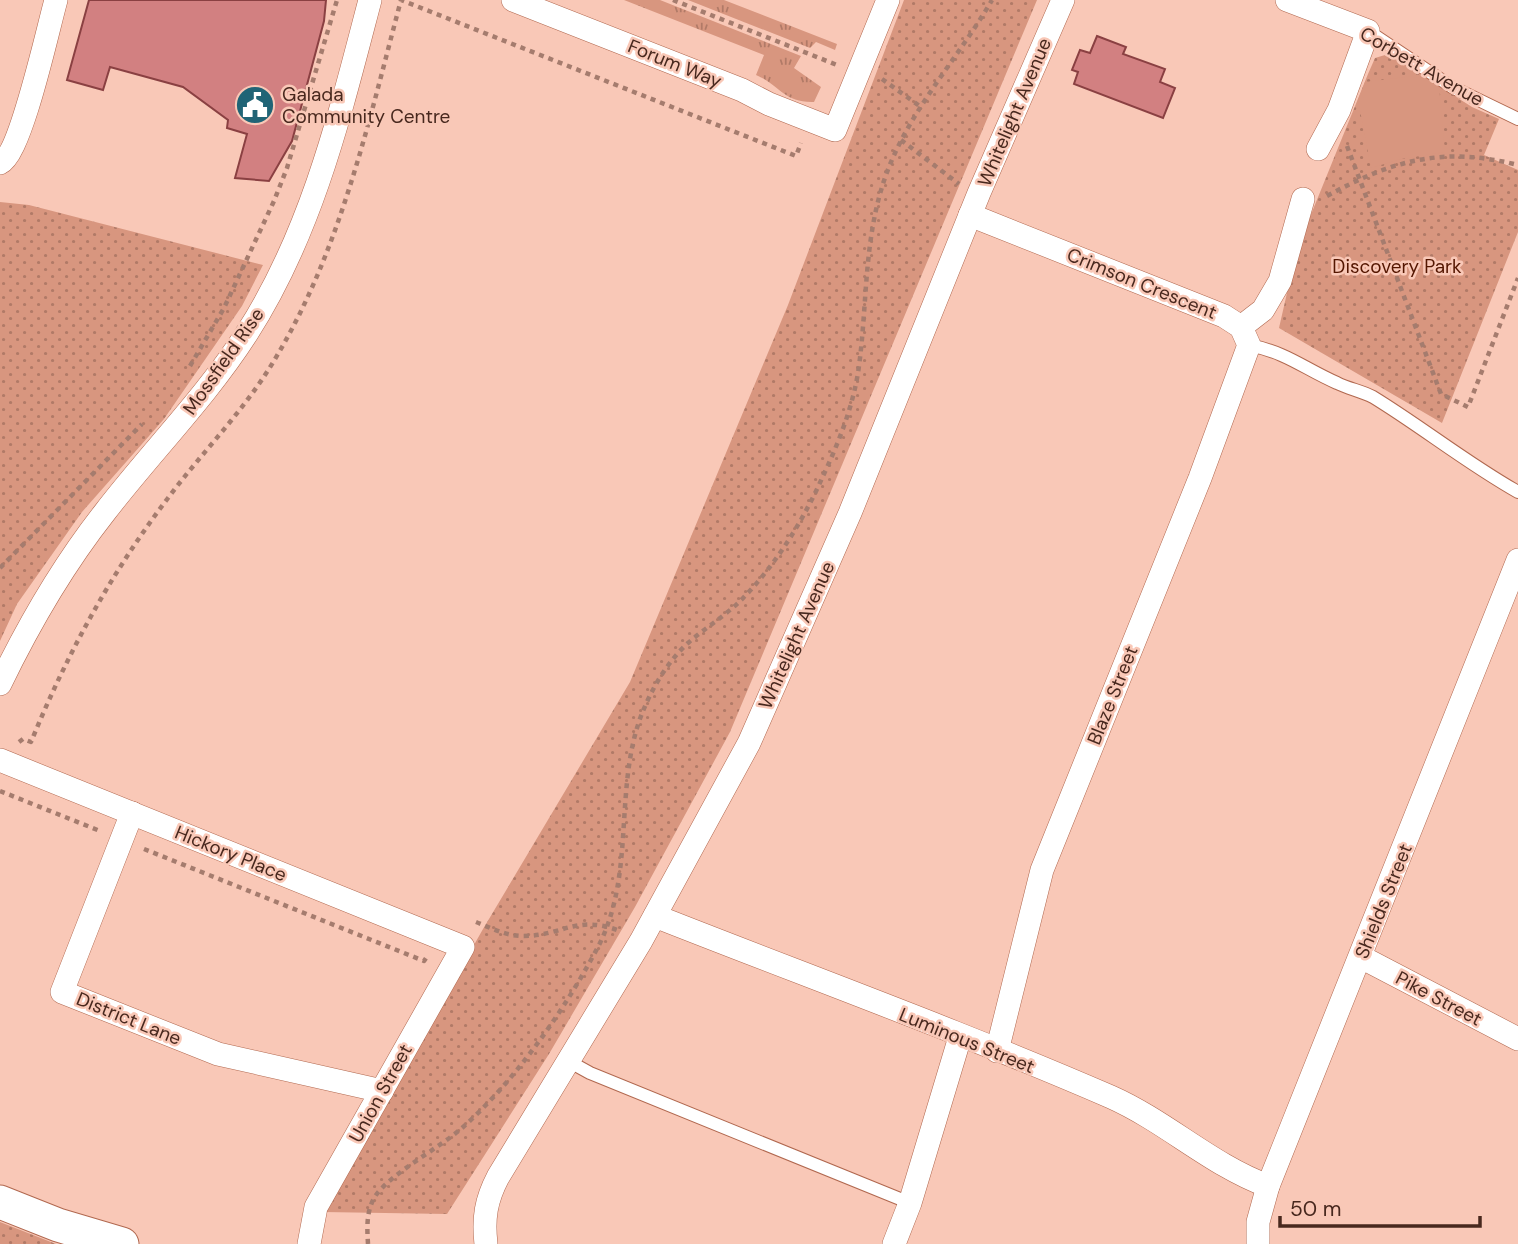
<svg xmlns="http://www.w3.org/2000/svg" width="1518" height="1244" viewBox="0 0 1518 1244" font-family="'DM Sans',sans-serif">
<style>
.grass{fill:url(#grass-tufts)}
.park{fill:url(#park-dots)}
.garden{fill:#d8967f}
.building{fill:#d28081;stroke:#8a4042;stroke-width:2}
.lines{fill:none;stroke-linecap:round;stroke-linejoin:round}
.lane-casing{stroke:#b1684f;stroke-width:14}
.street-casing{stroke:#b1684f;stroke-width:24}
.secondary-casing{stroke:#b1684f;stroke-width:35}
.path{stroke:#a57c6e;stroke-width:4.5;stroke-dasharray:5 5;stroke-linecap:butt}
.lane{stroke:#fff;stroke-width:12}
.street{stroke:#fff;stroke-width:23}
.secondary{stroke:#fff;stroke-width:33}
.labels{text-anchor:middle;stroke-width:5;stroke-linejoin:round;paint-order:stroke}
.street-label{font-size:19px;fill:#48281e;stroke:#f9c8b7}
.poi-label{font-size:19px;fill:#48281e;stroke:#f9c8b7;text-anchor:start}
.park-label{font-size:19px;fill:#541600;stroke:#f9c8b7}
</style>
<defs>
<pattern id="grass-tufts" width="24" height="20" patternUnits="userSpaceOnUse" patternTransform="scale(1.75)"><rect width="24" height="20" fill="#d8967f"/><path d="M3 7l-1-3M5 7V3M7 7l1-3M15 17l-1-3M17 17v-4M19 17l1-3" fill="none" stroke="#b17a67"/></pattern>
<pattern id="park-dots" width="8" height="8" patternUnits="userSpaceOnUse" patternTransform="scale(1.75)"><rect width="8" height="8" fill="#d8967f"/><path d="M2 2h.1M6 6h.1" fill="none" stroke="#b17a67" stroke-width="1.8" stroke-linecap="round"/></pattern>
</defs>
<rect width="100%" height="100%" fill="#f9c8b7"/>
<g class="grass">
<path d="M624 0H660L801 56 794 68 821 87 814 102C783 103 780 85 756 75L764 55Z"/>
<polygon points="688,0 724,0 837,44 835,50 816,42 810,48"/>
</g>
<g class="park">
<polygon points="904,0 1037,0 730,732 635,907 549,1054 447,1214 323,1212 483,929 630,682 788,305"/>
<polygon points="1385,55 1397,59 1472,107 1499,119 1484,155 1518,170 1518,232 1442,423 1279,328 1297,249 1368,74 1375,58"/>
<polygon points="0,202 29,205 263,265 242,306 164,419 82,512 17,604 0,641"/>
<polygon points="0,1222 56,1244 0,1244"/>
</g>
<polygon class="garden" points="1422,75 1439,86 1445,152 1401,159 1371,168 1358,100 1365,82"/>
<g class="building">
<polygon points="89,0 326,0 324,21 292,141 269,181 235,178 247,134 227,128 228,120 183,87 110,67 103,90 67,80"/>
<polygon points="1097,36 1126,47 1123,54 1165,69 1160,82 1175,88 1163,118 1074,84 1078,72 1072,70 1080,50 1090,53"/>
</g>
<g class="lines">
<g class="lane-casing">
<g id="lane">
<polyline points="1368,31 1452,87 1518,119"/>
<path d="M1249 345C1288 353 1303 368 1337 383 1349 389 1362 391 1373 397 1422 427 1468 464 1518 492"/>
<polyline points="570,1062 590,1073 910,1203"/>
</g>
</g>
<g class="street-casing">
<g id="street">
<polyline points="513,0 742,90 769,104 835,130 888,0"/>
<polyline points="1287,0 1368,31 1339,110 1318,149"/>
<path d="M0 163C21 154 48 28 56 0"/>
<polyline points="970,215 1224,316 1241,327 1249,345 1200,478 1042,870 997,1051"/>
<polyline points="1241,327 1263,310 1280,281 1303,199"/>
<path d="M0 684C29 624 64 564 105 512 152 451 206 397 247 333 312 232 340 114 370 0"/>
<polyline points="0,760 463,947 316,1207 309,1244"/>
<polyline points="132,813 62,992 218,1054 382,1091"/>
<path d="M655 916C807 976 961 1032 1111 1097 1167 1122 1211 1165 1268 1186"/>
<polyline points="1361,957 1518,1039"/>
<path d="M486 1244C483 1218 486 1200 498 1177L641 941 749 743 850 513 979 193 1063 0"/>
<polyline points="894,1244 910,1203 960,1037"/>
<polyline points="1258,1244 1258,1222 1268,1186 1518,560"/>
</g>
</g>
<g class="secondary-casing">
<polyline id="secondary" points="0,1202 58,1225 122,1244"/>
</g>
<g class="path">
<polyline points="673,0 837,65"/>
<polyline points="882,79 921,107"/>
<polyline points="901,140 959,184"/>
<polyline points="1347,146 1441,394 1468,407 1518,278"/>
<path d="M1327 196C1393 160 1443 146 1518 165"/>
<polyline points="190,366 224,308 274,201 287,168 337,0"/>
<polyline points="0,568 142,424"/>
<path d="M19 742 23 739 31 742C67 654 111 573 168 498 203 451 245 410 275 359 341 249 368 124 401 0L796 156 801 143"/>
<polyline points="0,791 100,831"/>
<polyline points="144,849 424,961 426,958"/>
<path d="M476 922C491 928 506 936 523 936 563 936 576 914 620 931"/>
<path d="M368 1244C367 1227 366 1210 376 1195 393 1172 438 1149 462 1128 516 1080 567 1007 600 943 635 871 614 789 641 716 651 690 667 662 688 643 706 627 727 615 744 597 777 563 804 519 823 476 839 442 854 404 859 366 867 306 864 246 882 187 903 117 956 62 992 0"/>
</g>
<use href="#lane" class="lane"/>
<use href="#street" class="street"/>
<use href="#secondary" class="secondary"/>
</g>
<defs>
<g id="civic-disc" transform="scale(2.0125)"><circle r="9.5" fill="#206476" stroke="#f9c8b7"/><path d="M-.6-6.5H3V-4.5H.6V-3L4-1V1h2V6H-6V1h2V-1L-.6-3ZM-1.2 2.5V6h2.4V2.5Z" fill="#fff"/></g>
</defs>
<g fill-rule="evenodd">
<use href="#civic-disc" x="255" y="105"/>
</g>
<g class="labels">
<g class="street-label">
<text transform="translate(675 63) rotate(22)" y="7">Forum Way</text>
<text transform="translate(1422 66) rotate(30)" y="7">Corbett Avenue</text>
<text transform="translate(1014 112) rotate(-67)" y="7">Whitelight Avenue</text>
<text transform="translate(1142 283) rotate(22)" y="7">Crimson Crescent</text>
<text transform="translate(223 361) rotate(-55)" y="7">Mossfield Rise</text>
<text transform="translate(796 635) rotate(-66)" y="7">Whitelight Avenue</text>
<text transform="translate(1112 695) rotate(-68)" y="7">Blaze Street</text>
<text transform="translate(231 853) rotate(22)" y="7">Hickory Place</text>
<text transform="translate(1383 901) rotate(-68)" y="7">Shields Street</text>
<text transform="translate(1439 998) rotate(28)" y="7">Pike Street</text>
<text transform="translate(129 1018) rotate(22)" y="7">District Lane</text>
<text transform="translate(967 1040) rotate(22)" y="7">Luminous Street</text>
<text transform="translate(380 1093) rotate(-61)" y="7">Union Street</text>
</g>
<g class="poi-label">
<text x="282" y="101">Galada<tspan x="282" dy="22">Community Centre</tspan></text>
</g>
<g class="park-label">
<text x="1397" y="273">Discovery Park</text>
</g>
</g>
<path d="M1280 1216v10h200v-10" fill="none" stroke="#48281e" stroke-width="3.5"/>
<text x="1290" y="1216" font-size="21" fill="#48281e" stroke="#f9c8b7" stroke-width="5" paint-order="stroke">50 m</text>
</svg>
